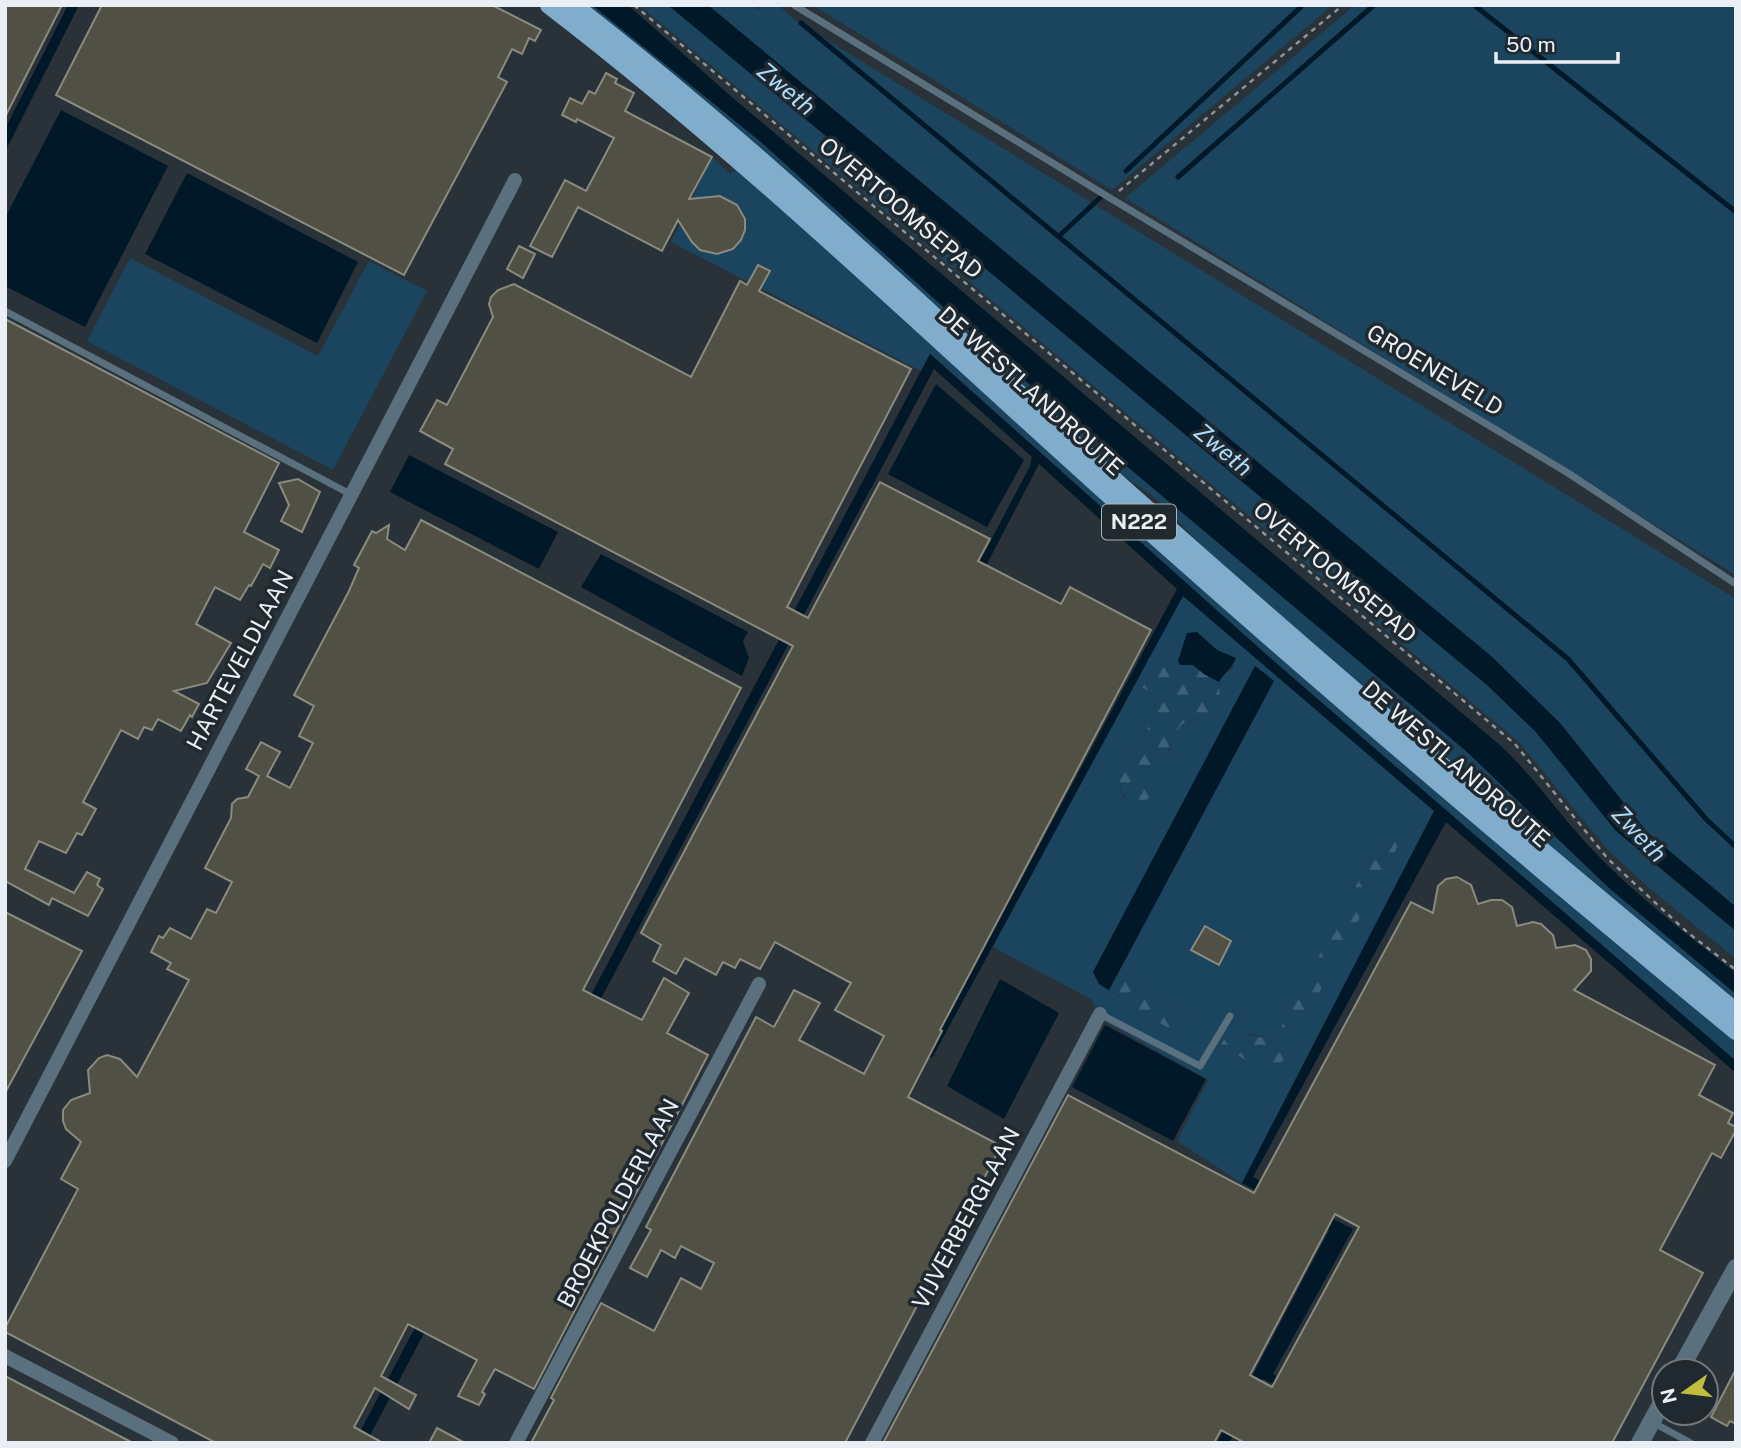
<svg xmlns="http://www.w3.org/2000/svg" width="1741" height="1448" viewBox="0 0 1741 1448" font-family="'Public Sans',sans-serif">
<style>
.grass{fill:#1b455f;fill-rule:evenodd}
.forest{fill:url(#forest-firs)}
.water{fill:#001828}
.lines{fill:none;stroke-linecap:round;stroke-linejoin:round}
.stream{stroke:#001828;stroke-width:5}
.building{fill:#515045;stroke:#8a8a7e;stroke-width:2;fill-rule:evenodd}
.path{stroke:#8d949a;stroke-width:2.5;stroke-dasharray:5 5;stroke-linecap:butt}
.service{stroke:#5a707f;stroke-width:7}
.minor{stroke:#5a707f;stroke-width:14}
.tertiary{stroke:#5a707f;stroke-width:18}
.primary{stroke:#81adcc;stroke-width:18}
.labels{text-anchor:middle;stroke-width:7;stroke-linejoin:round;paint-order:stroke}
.shield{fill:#1f292f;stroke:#acb4b9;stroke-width:2}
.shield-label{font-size:21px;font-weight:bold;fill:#e9eff4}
.street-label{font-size:23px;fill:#e9eff4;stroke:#1f292f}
.water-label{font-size:24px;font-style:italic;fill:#aedafa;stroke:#1f292f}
</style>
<defs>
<pattern id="forest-firs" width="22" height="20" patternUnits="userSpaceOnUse" patternTransform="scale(1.75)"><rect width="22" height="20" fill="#1b455f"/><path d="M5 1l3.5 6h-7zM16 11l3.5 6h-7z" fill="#3c6077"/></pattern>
</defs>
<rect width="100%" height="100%" fill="#293239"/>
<g class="grass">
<polygon points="583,5 592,5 761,142 1023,379 1466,751 1609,888 1736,994 1736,1005 1228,572 1152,495 1114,470"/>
<polygon points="639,5 668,5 1487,685 1535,731 1653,863 1736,931 1736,959 1648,887 1608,850 1519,742"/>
<polygon points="708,5 752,5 758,10 762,5 778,5 796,21 1736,599 1736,907 1647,832 1560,723 1491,656"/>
<polygon points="818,5 1333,5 1112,190 816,7"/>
<polygon points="1355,5 1736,5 1736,575 1125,198"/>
<polygon points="712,157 730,174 737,169 1736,1039 1736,1061 1268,656 931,354 921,371 671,242"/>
<polygon points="130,258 318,356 369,261 427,291 333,470 87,341"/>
<path d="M1183 595 1361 743 1434 811 1242 1183 1177 1141 1208 1080 1102 1020 1091 999 993 947 1134 682 1151 692 1154 698 1155 715 1120 779V790L1124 799 1168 755 1173 737 1182 724 1209 714 1220 700 1219 682 1222 677 1233 668 1231 657 1217 650 1197 632 1187 634 1178 661 1148 655ZM1256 666 1274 681 1120 970 1186 1017 1177 1034 1099 984 1093 972ZM1251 1034 1268 1038 1276 1037 1274 1076 1221 1045Z"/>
</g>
<g class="forest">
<path d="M1148 655 1178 661 1180 665H1193L1204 674 1219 682 1220 700 1216 709 1209 714 1182 724 1173 737 1155 790 1144 803C1126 802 1120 797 1120 779L1155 715 1154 698 1150 692 1134 682Z"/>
<path d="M1383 835 1397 837 1400 842 1274 1077 1221 1045 1226 1036C1246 1031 1258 1040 1276 1037Z"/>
<polygon points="1120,970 1186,1017 1177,1034 1109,990"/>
</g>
<g class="water">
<polygon points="68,5 79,5 5,152 5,129"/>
<path d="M592 5H628L733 98 1501 746C1533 776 1557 811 1586 843 1631 892 1684 932 1736 973V994L1609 888 1466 751 1023 379 761 142Z"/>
<polygon points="668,5 708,5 1491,656 1560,723 1647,832 1736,907 1736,931 1616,831 1535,731 1487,685"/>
<polygon points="61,110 168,166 85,327 5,286 5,218"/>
<polygon points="187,173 358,262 317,343 145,254"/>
<polygon points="930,354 1268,656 1736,1061 1736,1073 1446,822 1253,1177 1353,1229 1273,1374 1401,1443 1387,1443 1263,1379 1229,1443 1217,1443 1329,1230 1242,1183 1434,811 1183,596 932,1058 927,1055 1177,589 1039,464 804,915 795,913 1030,466 1032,457 934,369 366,1443 354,1443"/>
<polygon points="936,384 1024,460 987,527 888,474"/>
<polygon points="409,455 558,532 539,569 390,492"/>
<polygon points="601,554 748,632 743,641 749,658 742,676 581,587"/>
<path d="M1197 632 1217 650 1236 658C1232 669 1224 672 1219 682L1204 674 1193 665H1180L1178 661 1187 633Z"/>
<polygon points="1255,666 1274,681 1109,990 1099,984 1093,972"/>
<polygon points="1000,979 1059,1013 1004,1119 947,1086"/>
<polygon points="1105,1025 1206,1079 1173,1141 1072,1087"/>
</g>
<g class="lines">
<g class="stream">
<polyline points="1474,5 1736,212"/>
<polyline points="801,23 1568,659 1706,819 1736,847"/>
<polyline points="1126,171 1303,5"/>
<polyline points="1178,177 1374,5"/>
<polyline points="1059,236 1102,196"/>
</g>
</g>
<g class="building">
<polygon points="5,5 62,5 5,117"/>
<polygon points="102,5 492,5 541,30 535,41 529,38 522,54 512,49 498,77 507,82 404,275 56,95"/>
<polygon points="606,73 617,79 615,83 634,93 625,111 712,157 689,199 720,196 737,205 745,219 745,230 741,240 733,249 717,254 700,250 692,242 678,220 662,251 578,207 552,257 530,246 565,180 586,191 614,138 577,119 576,122 562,115 570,98 582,104 589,91 595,94"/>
<polygon points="519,246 535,254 523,278 507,269"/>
<polygon points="758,265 770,271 759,291 911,369 787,607 808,618 880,482 990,539 978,561 1061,604 1070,587 1151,630 940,1030 942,1031 908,1097 1001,1146 845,1443 531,1443 554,1400 551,1398 601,1303 654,1331 681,1278 701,1289 714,1263 681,1246 675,1258 661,1250 647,1277 630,1268 651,1230 646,1227 756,1017 774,1027 794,990 820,1003 799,1040 864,1074 884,1036 835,1010 851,983 775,942 760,969 740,959 735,968 723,962 716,975 685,958 676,974 653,961 661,945 641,933 793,646 445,464 453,449 420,431 437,400 447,405 493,317 489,304 491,297 498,290 514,284 691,377 740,281 747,285"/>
<polygon points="5,319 279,463 244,532 279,550 270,568 263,564 251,586 249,585 240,600 215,587 196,624 231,643 207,683 174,691 199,704 192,717 190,715 181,731 158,719 152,730 144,727 138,739 121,730 83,802 96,809 82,835 77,833 66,853 39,841 25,869 74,893 87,872 100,879 97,885 103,889 88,916 52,898 49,905 5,881"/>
<polygon points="298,479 320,492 302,532 281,521 289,505 279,483"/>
<polygon points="421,520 741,688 583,990 642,1020 664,978 689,993 667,1033 708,1055 534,1389 495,1369 482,1392 485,1394 479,1405 458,1396 477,1360 408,1324 381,1376 416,1395 409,1409 375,1388 354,1427 383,1443 216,1443 5,1332 5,1328 78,1189 61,1179 81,1142 66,1129 63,1121 63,1110 71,1100 90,1093 88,1070 99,1058 107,1055 120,1059 137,1077 189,980 167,969 171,963 151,952 159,936 163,938 170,928 191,939 207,909 216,913 232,882 205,868 231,818 232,804 237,799 248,797 259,776 246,769 261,742 280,752 267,776 290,788 313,743 299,736 314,706 294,695 349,591 359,568 354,565 372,531 376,533 389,525 387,539 405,550"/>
<path d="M1457 877 1471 885 1478 904 1491 900H1502L1512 907 1517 926 1533 922 1541 924 1553 935 1556 948 1575 945 1586 950 1591 959V971L1574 990 1715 1065 1699 1095 1733 1113 1728 1123 1736 1127V1130L1721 1158 1712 1153 1660 1250 1703 1273 1612 1443H1245L1221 1430 1214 1443H883L1068 1095 1254 1193 1411 902 1433 913 1438 886 1446 879ZM1335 1214 1359 1227 1272 1387 1250 1375Z"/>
<polygon points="5,912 82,951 5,1093"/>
<polygon points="1205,926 1231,941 1219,965 1191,950"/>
<polygon points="1736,1369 1736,1424 1730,1421 1727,1426 1711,1417"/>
<polygon points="5,1376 133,1443 5,1443"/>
<polygon points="437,1428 465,1443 429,1443"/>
</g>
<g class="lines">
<g class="path">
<polyline points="634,5 1515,744 1608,859 1687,932 1736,970"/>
<polyline points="1119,191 1343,5"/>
</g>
<g class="service">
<polyline points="794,5 1110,198 1568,473 1736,584"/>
<polyline points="5,311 352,495"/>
<polyline points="1100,1014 1200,1066 1230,1016"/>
<polyline points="1652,1422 1691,1443"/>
</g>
<g class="minor">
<polyline points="5,1161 515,180"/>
<polyline points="5,1356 172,1443"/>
<polyline points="516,1443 759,984"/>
<polyline points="872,1443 1100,1014"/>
</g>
<g class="tertiary">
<polyline points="1679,1371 1736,1268"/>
<polyline points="1640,1443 1664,1399"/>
</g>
<g class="primary">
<path d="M549 5C755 163 942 346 1136 519 1332 694 1533 864 1736 1031"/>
<path d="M573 5C775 161 957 341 1148 510 1340 681 1537 848 1736 1012"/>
</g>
</g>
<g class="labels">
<rect class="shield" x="1102" y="504.5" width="74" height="35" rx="5"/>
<g class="shield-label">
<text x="1139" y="529">N222</text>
</g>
<g class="street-label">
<text transform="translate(901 208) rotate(40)" y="8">OVERTOOMSEPAD</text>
<text transform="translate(1435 370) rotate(31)" y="8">GROENEVELD</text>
<text transform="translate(1031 391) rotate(42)" y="8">DE WESTLANDROUTE</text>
<text transform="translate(1335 572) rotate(40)" y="8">OVERTOOMSEPAD</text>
<text transform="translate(240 660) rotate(-62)" y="8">HARTEVELDLAAN</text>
<text transform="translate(1456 764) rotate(41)" y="8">DE WESTLANDROUTE</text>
<text transform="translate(618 1203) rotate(-62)" y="8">BROEKPOLDERLAAN</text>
<text transform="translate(966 1218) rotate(-62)" y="8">VIJVERBERGLAAN</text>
</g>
<g class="water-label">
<text transform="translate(786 89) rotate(40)" y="8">Zweth</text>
<text transform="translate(1223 450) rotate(40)" y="8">Zweth</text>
<text transform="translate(1639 834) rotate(47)" y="8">Zweth</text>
</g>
</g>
<rect width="1741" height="1448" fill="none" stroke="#e9eff4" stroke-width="14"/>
<g transform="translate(1685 1392) rotate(256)"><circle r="33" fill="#1f292f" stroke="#70787e" stroke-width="2"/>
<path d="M0-5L12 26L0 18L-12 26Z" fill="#c3bd3f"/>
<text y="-10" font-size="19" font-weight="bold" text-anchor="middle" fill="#e9eff4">N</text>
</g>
<path d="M1496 52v10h122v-10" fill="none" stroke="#e9eff4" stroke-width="3.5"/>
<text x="1506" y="52" font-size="21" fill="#e9eff4" stroke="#1f292f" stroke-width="5" paint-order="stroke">50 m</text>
</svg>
